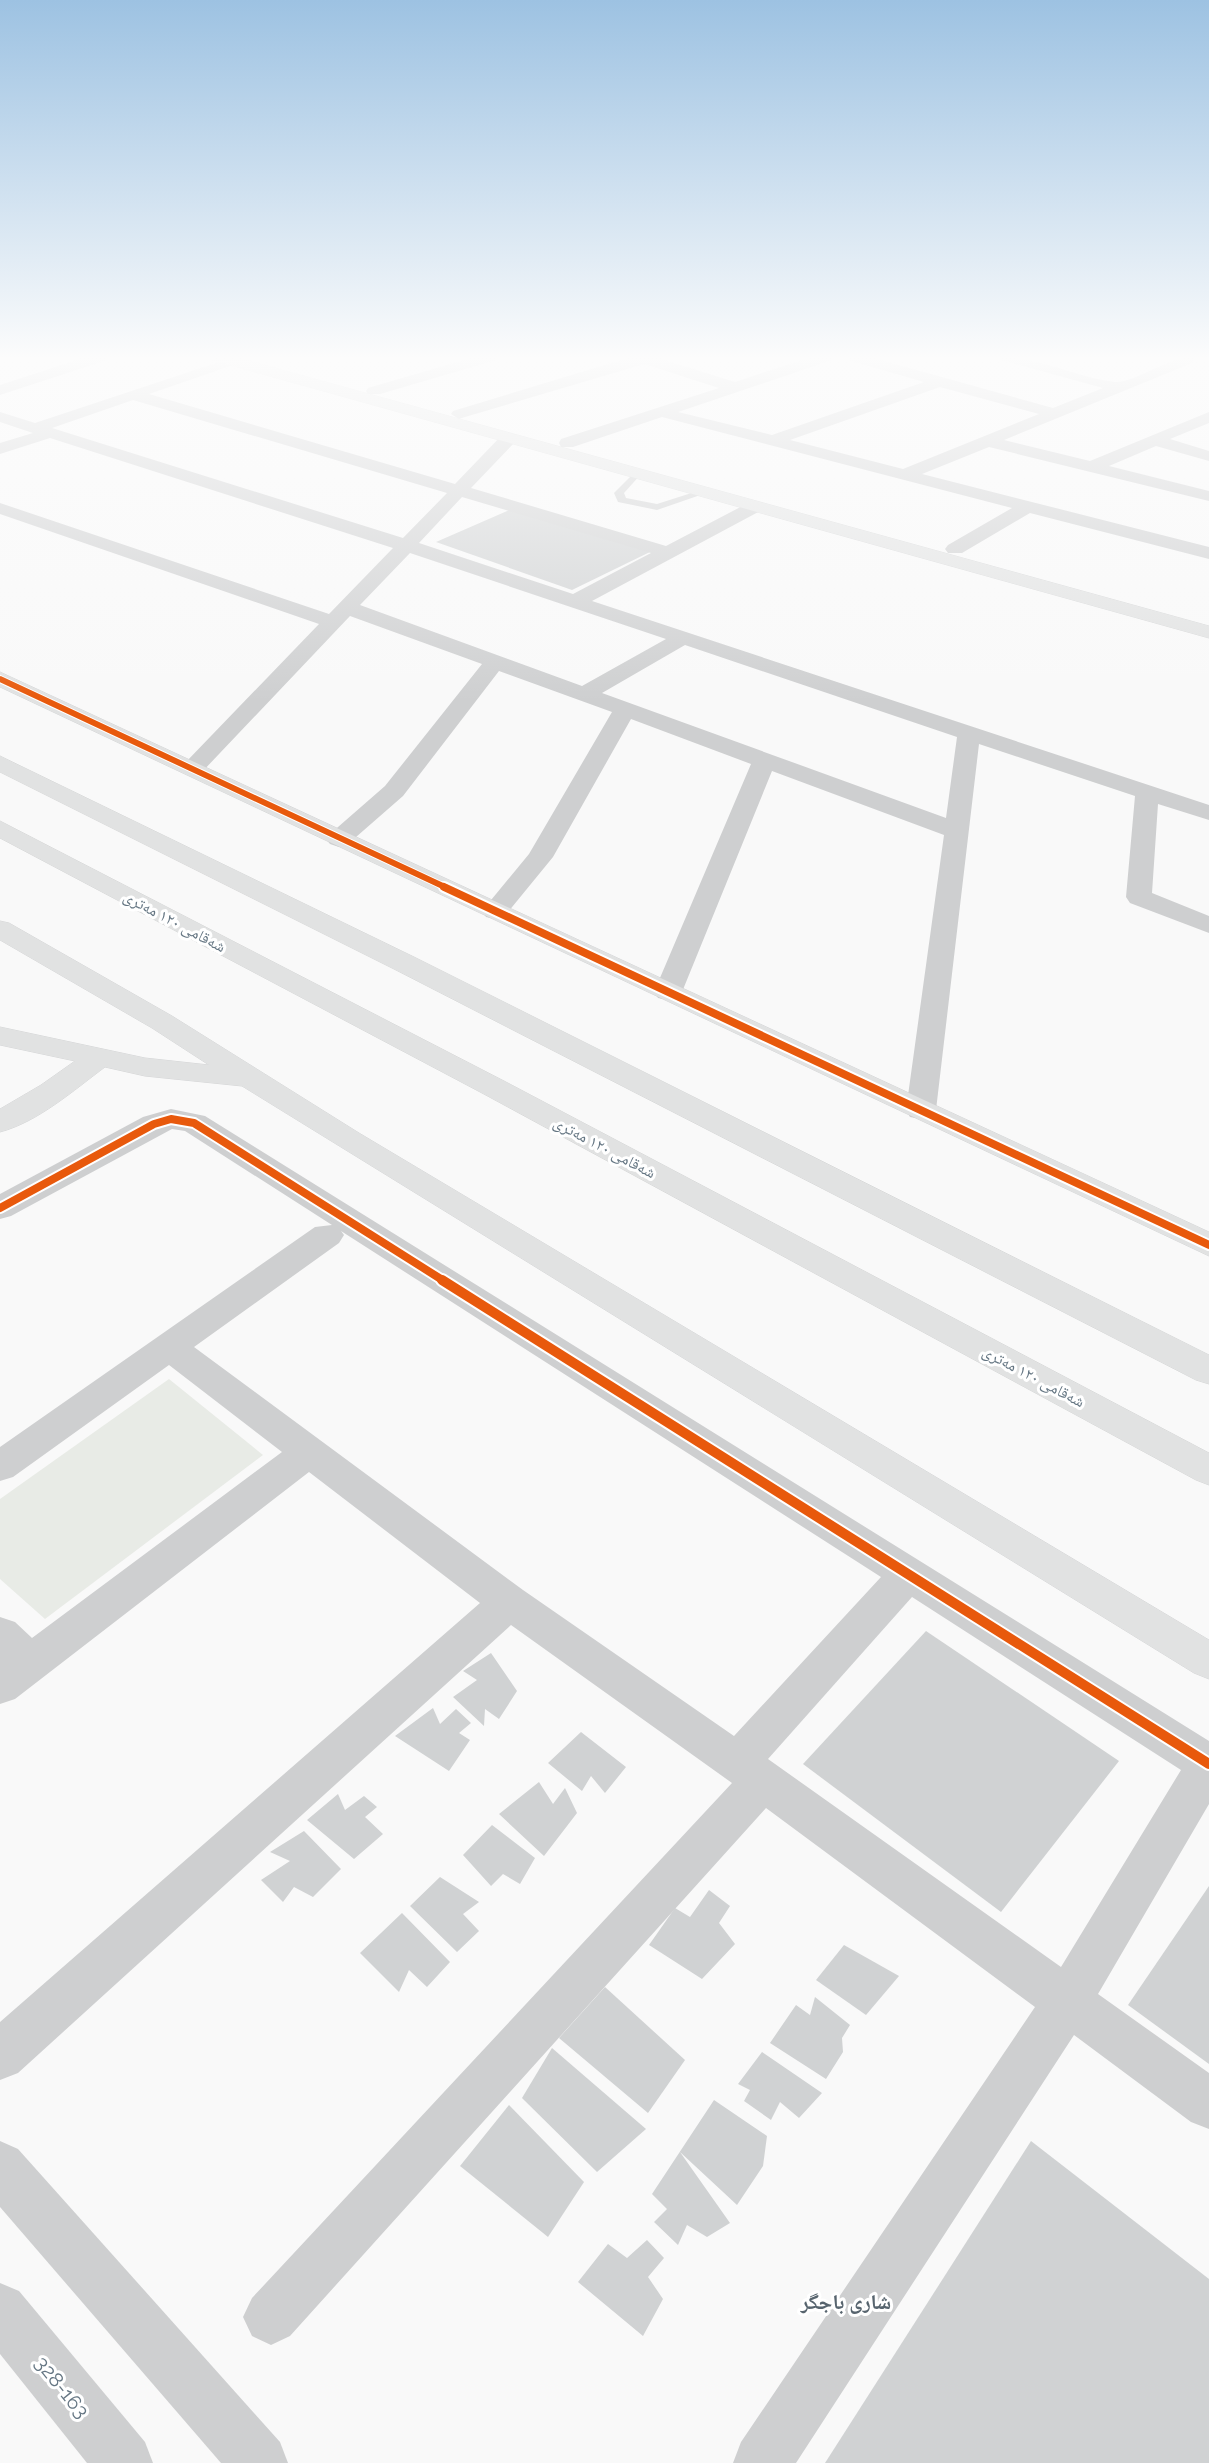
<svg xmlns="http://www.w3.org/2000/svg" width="1209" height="2463" viewBox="0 0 1209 2463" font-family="Raleway,'Noto Naskh Arabic',sans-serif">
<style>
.green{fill:#e8ebe6}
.building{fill:#d0d2d3}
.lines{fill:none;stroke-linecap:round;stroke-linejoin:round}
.secondary-casing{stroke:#d5d6d7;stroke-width:1}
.highway-casing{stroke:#d5d6d6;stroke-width:1}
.lane{fill:#cecfd0;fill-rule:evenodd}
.street{fill:#cecfd0;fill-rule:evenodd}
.secondary{fill:#e1e2e2;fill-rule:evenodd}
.highway{fill:#e1e2e2;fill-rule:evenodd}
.cycleway-far2-casing{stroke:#fff;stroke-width:8}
.cycleway-far1-casing{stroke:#fff;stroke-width:12}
.cycleway-casing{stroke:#fff;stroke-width:14}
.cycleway-far2{stroke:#e8590c;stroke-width:6}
.cycleway-far1{stroke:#e8590c;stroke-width:8}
.cycleway{stroke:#e8590c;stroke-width:10}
.labels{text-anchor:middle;stroke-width:6;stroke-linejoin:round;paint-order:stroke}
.street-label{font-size:16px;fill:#657683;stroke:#fff}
.near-street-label{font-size:20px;fill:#657683;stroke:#fff}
.near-neighbourhood-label{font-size:21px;font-weight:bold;fill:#57646e;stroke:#fff}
</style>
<rect width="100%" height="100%" fill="#f9f9f9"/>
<polygon class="green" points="169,1379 263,1455 45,1619 0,1579 0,1499"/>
<g class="building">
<polygon points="514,508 652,551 572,590 436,542"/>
<polygon points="926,1631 1119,1761 1001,1912 803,1764"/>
<polygon points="491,1653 517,1691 499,1719 485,1709 484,1726 453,1697 477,1680 463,1671"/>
<polygon points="433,1708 440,1724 456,1709 471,1723 459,1733 470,1740 449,1771 395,1736"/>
<polygon points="581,1732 626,1767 605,1793 591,1776 582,1791 548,1763"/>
<polygon points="539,1782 553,1804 565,1788 577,1813 544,1856 499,1814"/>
<polygon points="338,1794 345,1810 364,1796 377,1807 365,1817 383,1834 354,1859 307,1820"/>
<polygon points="492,1825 535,1858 520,1884 503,1874 491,1886 463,1855"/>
<polygon points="304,1831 341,1869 313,1897 294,1887 283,1902 261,1880 290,1861 270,1852"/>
<polygon points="440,1877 479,1902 463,1914 479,1931 457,1952 410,1906"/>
<polygon points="1209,1886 1209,2064 1128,2005"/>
<polygon points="709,1890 730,1906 719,1923 735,1944 702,1979 649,1945 675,1908 690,1917"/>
<polygon points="402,1913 450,1962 427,1987 409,1970 399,1992 360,1953"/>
<polygon points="844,1945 899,1976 866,2015 816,1980"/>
<polygon points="605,1987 685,2060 648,2113 559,2038"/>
<polygon points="815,1997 850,2025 842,2038 843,2052 826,2079 770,2043 796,2005 810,2015"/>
<polygon points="552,2048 646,2129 597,2172 522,2098"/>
<polygon points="762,2052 822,2093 799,2118 780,2102 771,2120 744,2101 750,2090 738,2084"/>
<polygon points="714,2100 767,2136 763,2166 737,2205 680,2152 730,2223 707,2237 687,2225 678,2245 654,2222 667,2209 652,2194"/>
<polygon points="509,2105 584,2182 548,2237 460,2166"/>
<polygon points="1031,2141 1209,2279 1209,2463 825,2463"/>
<polygon points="647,2240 664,2258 648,2277 663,2299 643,2336 578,2282 608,2244 627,2258"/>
</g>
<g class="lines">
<g class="secondary-casing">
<g id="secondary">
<polygon points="209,357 235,357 1209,626 1209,638 212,360"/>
<polygon points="0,672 1209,1232 1209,1256 0,687"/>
<path d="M0 921 9 923 172 1016 359 1133 1209 1640V1679L1194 1673 242 1086 145 1076 105 1067C74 1090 38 1122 0 1132V1109L41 1085 75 1061 0 1045V1027L145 1058 209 1065 152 1028 0 940Z"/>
</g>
</g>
<g class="highway-casing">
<g id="highway">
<polygon points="0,756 414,957 1209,1355 1209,1384 1196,1380 394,969 0,772"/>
<polygon points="0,821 504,1081 1209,1453 1209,1485 1196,1480 482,1093 0,838"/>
</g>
</g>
<polygon class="lane" points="637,470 642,473 624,493 626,498 657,504 704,489 709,492 657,510 618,502 614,493"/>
<g class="street">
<polygon points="86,357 110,357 107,360 0,395 0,385"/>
<path d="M234 357 239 361 236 364 149 394 455 484 503 434H515L517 438 515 442 471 488 666 546 750 502H762L765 506 762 510 592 601 1209 805V820L1158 804 1152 893 1209 916V933L1130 903 1126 897 1135 796 979 744 936 1110 932 1117 921 1119 910 1117 906 1110 944 835 772 771 682 992 678 998 668 1000 658 998 654 992 751 764 631 719 553 857 504 917 495 919 486 917 482 911 529 854 612 712 499 671 403 796 348 844 339 847 330 844 326 839 330 834 385 786 482 664 350 616 201 773H185L181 768 185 763 319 624 0 514V503L329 614 393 548 50 438 0 454V443L33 433 0 422V412L35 423ZM133 400 447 493 403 538 52 428ZM462 497 651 553 573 594 419 543ZM410 553 666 639 582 686 360 605ZM685 645 957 737 946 818 602 693Z"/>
<polygon points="474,357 499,357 496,360 380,394 368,394 366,391 368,388"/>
<path d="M631 357H655L735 382 811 357H835L832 360 678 412 772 435 924 382 848 360 845 357H870L1053 408 1103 388 1001 360 998 357C1040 357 1075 377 1115 382 1132 384 1168 357 1193 357L1192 363 1004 440 1090 461 1209 412V423L1170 439 1209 451V461L1156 446 1109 466 1209 491V501L989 447 922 474 1209 547V559L1030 513 962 553H948L945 549 948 545 1012 508 662 417 573 447H561L559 443 561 439 719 388 644 364 465 417 459 419 451 414 453 411ZM940 387 1039 414 903 469 790 440Z"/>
<path d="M171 1109 205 1116 1209 1741V1804L1098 1994 1209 2073V2129L1191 2122 1074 2035 796 2463H733L741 2442 1035 2007 766 1808 290 2336 271 2345 252 2336 243 2317 252 2298 732 1783 511 1625 18 2073 0 2080V2022L480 1603 309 1472 15 1699 0 1704V1617L15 1622 32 1638 282 1452 169 1365 13 1477 0 1481V1447L315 1227 332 1225 185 1131 172 1129 11 1216 0 1219V1194L143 1117ZM341 1231 881 1577 734 1736 523 1590 194 1347 339 1243 344 1235ZM912 1597 1181 1770 1061 1967 768 1759Z"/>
<polygon points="0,2141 18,2149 280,2442 288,2463 221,2463 0,2207"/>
<polygon points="0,2283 19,2291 145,2442 153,2463 87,2463 0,2354"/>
</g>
<use href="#secondary" class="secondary"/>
<use href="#highway" class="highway"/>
<g class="cycleway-far2-casing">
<polyline id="cycleway-far2" points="0,679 447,888"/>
</g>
<g class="cycleway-far1-casing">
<g id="cycleway-far1">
<polyline points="444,887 1209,1245"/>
<polyline points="0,1208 154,1124 171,1119 194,1123 444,1281"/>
</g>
</g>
<g class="cycleway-casing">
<polyline id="cycleway" points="442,1280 1209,1764"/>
</g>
<use href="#cycleway-far2" class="cycleway-far2"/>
<use href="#cycleway-far1" class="cycleway-far1"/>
<use href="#cycleway" class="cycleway"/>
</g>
<linearGradient id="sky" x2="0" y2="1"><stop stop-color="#9dc2e2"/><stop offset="0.51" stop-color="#fcfcfc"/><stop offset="1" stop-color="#fcfcfc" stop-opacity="0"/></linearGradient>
<rect width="1209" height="702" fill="url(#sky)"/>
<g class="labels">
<g class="street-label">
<text transform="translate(175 921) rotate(28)" y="6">شەقامی ١٢٠ مەتری</text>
<text transform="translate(605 1147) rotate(28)" y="6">شەقامی ١٢٠ مەتری</text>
<text transform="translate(1034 1376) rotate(28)" y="6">شەقامی ١٢٠ مەتری</text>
</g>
<g class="near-street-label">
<text transform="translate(62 2387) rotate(51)" y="7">328-163</text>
</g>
<g class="near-neighbourhood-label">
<text x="846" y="2309">شاری باجگر</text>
</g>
</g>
</svg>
